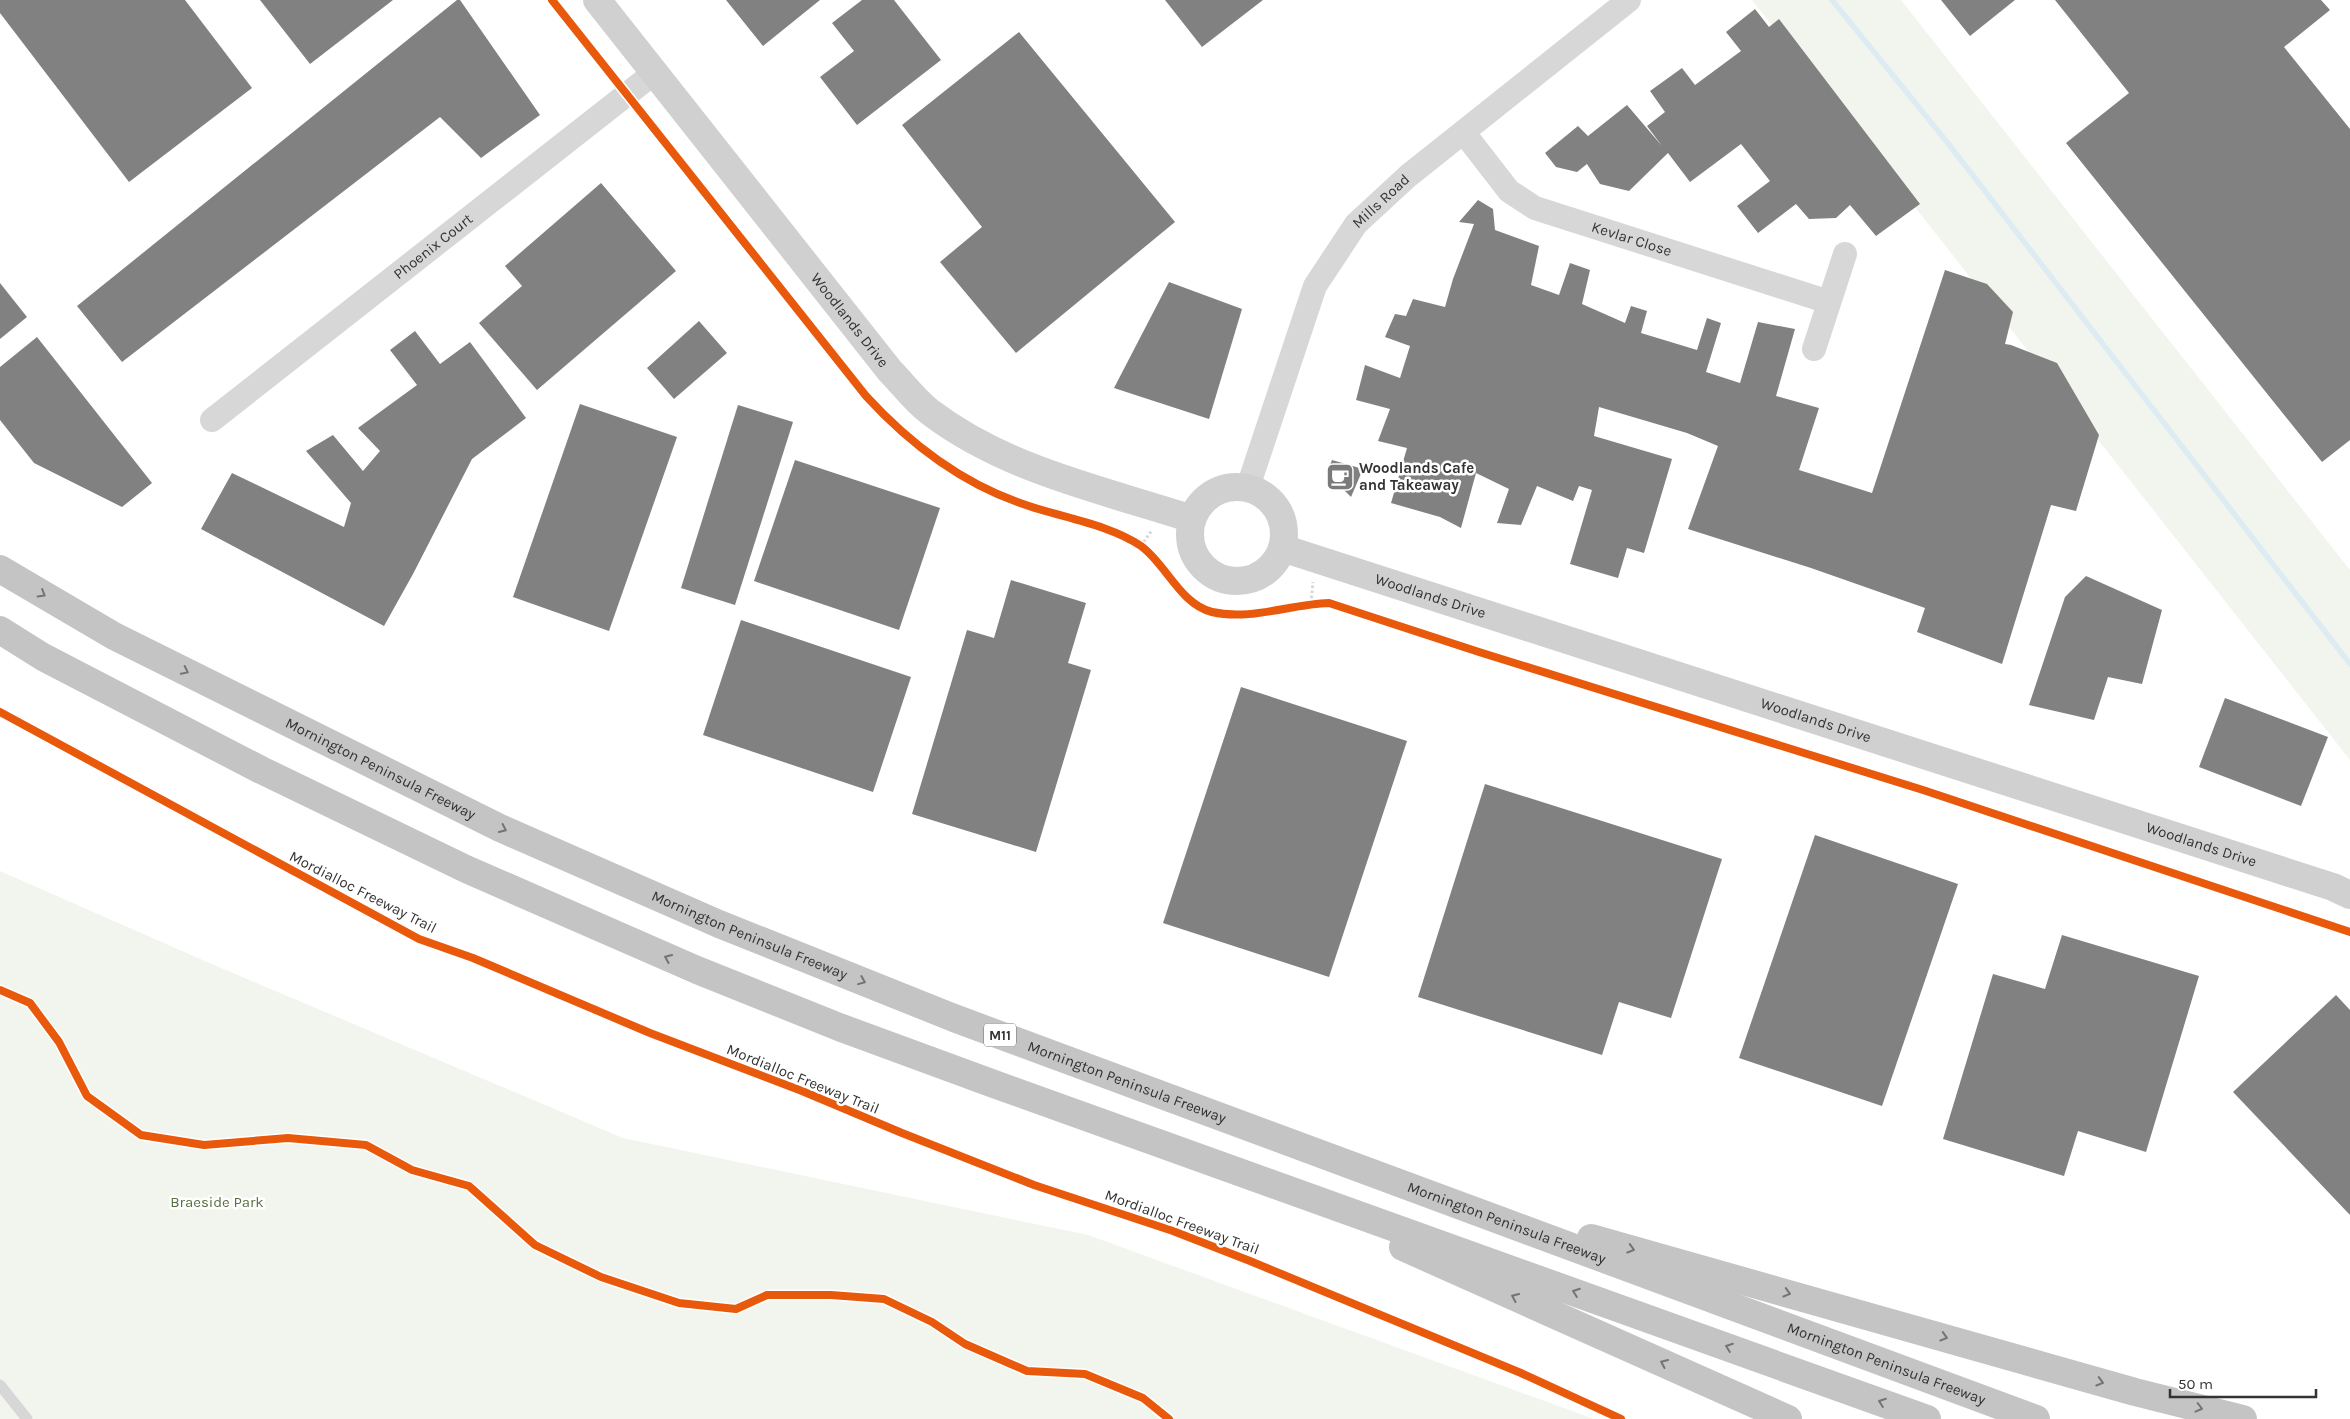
<svg xmlns="http://www.w3.org/2000/svg" width="2350" height="1419" viewBox="0 0 2350 1419" font-family="Karla,sans-serif">
<style>
.green{fill:#f1f5ed}
.lines{fill:none;stroke-linecap:round;stroke-linejoin:round}
.stream{stroke:#ddebf3;stroke-width:5.5}
.building{fill:#818181}
.path{stroke:#d6d6d6;stroke-width:3;stroke-dasharray:2.5 2.5;stroke-linecap:butt}
.lane{stroke:#d7d7d7;stroke-width:11}
.street{stroke:#d7d7d7;stroke-width:24}
.secondary{stroke:#d0d0d0;stroke-width:28}
.highway{stroke:#c4c4c4;stroke-width:28}
.cycleway-casing{stroke:#fff;stroke-width:11}
.cycleway{stroke:#e8590c;stroke-width:8}
.oneway{stroke:#747474}
.labels{text-anchor:middle;stroke-width:5;stroke-linejoin:round;paint-order:stroke}
.shield{fill:#fff;stroke:#707070;stroke-width:1}
.shield-label{font-size:14px;font-weight:bold;fill:#333}
.street-label{font-size:15px;fill:#333;stroke:#fff}
.poi-label{font-size:15px;font-weight:bold;fill:#333;stroke:#fff;text-anchor:start}
.park-label{font-size:15px;fill:#56703f;stroke:#fff}
</style>
<rect width="100%" height="100%" fill="#fff"/>
<g class="green">
<polygon points="1752,0 1901,0 2350,570 2350,760"/>
<polygon points="0,871 207,962 623,1138 1088,1235 1594,1419 0,1419"/>
</g>
<g class="lines">
<polyline class="stream" points="1832,0 1947,142 2350,664"/>
</g>
<g class="building">
<polygon points="0,0 185,0 252,88 129,182 0,13"/>
<polygon points="260,0 393,0 310,64"/>
<polygon points="457,0 460,0 540,115 481,158 440,117 122,362 77,306"/>
<polygon points="726,0 820,0 763,46"/>
<polygon points="862,0 894,0 941,60 857,125 820,77 854,51 832,23"/>
<polygon points="1165,0 1263,0 1202,47"/>
<polygon points="1941,0 2015,0 1970,36"/>
<polygon points="2055,0 2321,0 2330,10 2284,47 2350,129 2350,440 2322,462 2066,143 2129,93"/>
<polygon points="1755,9 1769,27 1779,19 1920,204 1876,236 1850,205 1836,218 1809,219 1796,204 1758,233 1737,206 1770,181 1741,144 1690,182 1668,153 1629,191 1600,184 1587,164 1577,172 1556,167 1545,153 1578,126 1588,136 1627,105 1662,146 1647,126 1665,112 1650,91 1682,68 1695,85 1741,51 1726,32"/>
<polygon points="1019,32 1175,222 1016,353 940,262 982,227 902,125"/>
<polygon points="601,183 676,271 537,390 479,323 522,286 505,266"/>
<polygon points="1478,200 1493,209 1495,230 1539,246 1531,285 1559,295 1570,263 1590,270 1582,304 1625,323 1631,306 1647,311 1641,333 1697,350 1707,318 1721,323 1706,372 1740,383 1758,322 1795,329 1776,396 1819,408 1799,470 1872,493 1945,270 1987,284 2013,312 2005,344 2011,345 2057,363 2099,435 2076,511 2051,505 2002,664 1917,632 1925,608 1811,568 1688,529 1718,446 1687,433 1599,407 1594,436 1672,459 1644,553 1627,548 1618,578 1570,564 1592,490 1579,486 1573,501 1537,486 1521,525 1497,523 1509,489 1476,473 1461,528 1440,517 1391,503 1407,448 1378,441 1390,409 1356,400 1365,365 1400,378 1410,346 1385,337 1395,314 1406,316 1413,299 1445,307 1453,279 1474,224 1459,222"/>
<polygon points="1169,282 1242,309 1209,419 1114,388"/>
<polygon points="0,283 27,317 0,339"/>
<polygon points="699,321 727,353 674,399 647,368"/>
<polygon points="415,331 440,364 470,342 526,418 472,459 413,574 384,626 201,529 232,473 344,527 351,503 306,451 333,435 363,471 380,451 358,428 417,385 390,350"/>
<polygon points="37,337 152,483 122,507 34,463 0,420 0,367"/>
<polygon points="580,404 677,437 609,631 513,597"/>
<polygon points="738,405 793,422 735,605 681,588"/>
<polygon points="795,460 940,508 899,630 754,581"/>
<polygon points="1332,460 1363,469 1351,497 1327,473"/>
<polygon points="2086,576 2162,610 2142,684 2108,677 2094,720 2029,705 2065,597"/>
<polygon points="1011,580 1086,603 1068,663 1091,670 1036,852 912,814 967,630 994,638"/>
<polygon points="741,620 911,677 873,792 703,735"/>
<polygon points="1241,687 1407,741 1329,977 1163,923"/>
<polygon points="2225,698 2328,737 2301,806 2199,767"/>
<polygon points="1485,784 1722,859 1671,1018 1619,1002 1602,1055 1418,997"/>
<polygon points="1815,835 1958,884 1882,1106 1739,1058"/>
<polygon points="2062,935 2199,976 2146,1152 2078,1131 2064,1176 1943,1139 1993,974 2045,989"/>
<polygon points="2336,995 2350,1010 2350,1215 2233,1092"/>
</g>
<g class="lines">
<g class="path">
<polyline points="1141,546 1152,530"/>
<polyline points="1311,603 1313,582"/>
</g>
<polyline class="lane" points="0,1385 27,1419"/>
<g class="street">
<path id="s1" d="M1464 133 1509 191 1535 208 1829 302"/>
<polyline points="1814,349 1845,254"/>
<path id="s2" d="M212 420 654 73"/>
<path id="s3" d="M1248 487 1315 286 1356 224 1408 176 1629 0"/>
</g>
<g class="secondary">
<path id="s4" d="M597 0 890 371C903 384 915 401 930 412 1006 470 1103 490 1192 519"/>
<circle cx="1237" cy="534" r="47"/>
<path id="s5" d="M1282 548 2333 887 2350 895"/>
</g>
<g class="highway">
<path id="s6" d="M0 569 114 636 500 828 719 924 954 1018 2036 1419"/>
<polyline points="0,630 43,657 261,770 466,869 697,970 839,1027 994,1084 1927,1419"/>
<polyline points="1591,1238 2135,1392 2243,1419"/>
<polyline points="1403,1247 1788,1419"/>
</g>
<g class="cycleway-casing">
<g id="cycleway">
<path d="M552 0 866 396C910 444 961 483 1023 504 1059 517 1109 524 1141 546 1166 564 1180 604 1212 612 1250 621 1291 604 1329 603L1479 652 1923 790 2350 932"/>
<polyline points="0,712 419,939 473,958 650,1033 802,1091 902,1133 1034,1185 1173,1231 1250,1261 1521,1373 1621,1419"/>
<polyline points="0,990 30,1003 59,1042 87,1096 141,1135 204,1145 288,1138 366,1145 412,1170 469,1186 535,1245 601,1277 679,1303 736,1309 767,1295 831,1295 884,1299 932,1322 965,1344 1027,1371 1085,1374 1143,1398 1169,1419"/>
</g>
</g>
<use href="#cycleway" class="cycleway"/>
</g>
<defs><path id="oneway-chevron" d="M-2-3.5L2.5 0L-2 3.5" fill="none" stroke-width="1.6" stroke-linecap="round" stroke-linejoin="round" transform="scale(1.25)"/></defs>
<g class="oneway">
<use href="#oneway-chevron" transform="translate(42 594) rotate(31)"/>
<use href="#oneway-chevron" transform="translate(185 671) rotate(26)"/>
<use href="#oneway-chevron" transform="translate(503 829) rotate(25)"/>
<use href="#oneway-chevron" transform="translate(668 958) rotate(-156)"/>
<use href="#oneway-chevron" transform="translate(862 981) rotate(22)"/>
<use href="#oneway-chevron" transform="translate(1631 1249) rotate(16)"/>
<use href="#oneway-chevron" transform="translate(1576 1292) rotate(-160)"/>
<use href="#oneway-chevron" transform="translate(1787 1293) rotate(16)"/>
<use href="#oneway-chevron" transform="translate(1515 1297) rotate(-156)"/>
<use href="#oneway-chevron" transform="translate(1944 1337) rotate(16)"/>
<use href="#oneway-chevron" transform="translate(1729 1347) rotate(-160)"/>
<use href="#oneway-chevron" transform="translate(1664 1363) rotate(-156)"/>
<use href="#oneway-chevron" transform="translate(2100 1382) rotate(16)"/>
<use href="#oneway-chevron" transform="translate(1882 1402) rotate(-160)"/>
<use href="#oneway-chevron" transform="translate(2199 1408) rotate(14)"/>
</g>
<defs>
<g id="cafe-square" transform="scale(1.4375)"><rect x="-9" y="-9" width="18" height="18" rx="4" fill="#7a7a7a" stroke="#fff"/><path d="M-5.5-4.5H6V0H3Q3 3.5 0 3.5H-2.5Q-5.5 3.5-5.5 0ZM3-3.2v2h1.7v-2ZM-6 4.5H4V6H-6Z" fill="#fff"/></g>
</defs>
<g fill-rule="evenodd">
<use href="#cafe-square" x="1340" y="477"/>
</g>
<g class="labels">
<rect class="shield" x="984" y="1023.5" width="32" height="23" rx="4"/>
<g class="shield-label">
<text x="1000" y="1040">M11</text>
</g>
<g class="street-label">
<text dy="5" stroke="none"><textPath href="#s3" startOffset="320">Mills Road</textPath></text>
<text dy="5" stroke="none"><textPath href="#s1" startOffset="206">Kevlar Close</textPath></text>
<text dy="5" stroke="none"><textPath href="#s2" startOffset="281">Phoenix Court</textPath></text>
<text dy="5" stroke="none"><textPath href="#s4" startOffset="408">Woodlands Drive</textPath></text>
<text dy="5" stroke="none"><textPath href="#s5" startOffset="156">Woodlands Drive</textPath></text>
<text dy="5" stroke="none"><textPath href="#s5" startOffset="561">Woodlands Drive</textPath></text>
<text dy="5" stroke="none"><textPath href="#s6" startOffset="430">Mornington Peninsula Freeway</textPath></text>
<text dy="5" stroke="none"><textPath href="#s5" startOffset="966">Woodlands Drive</textPath></text>
<text transform="translate(363 892) rotate(27)" y="5">Mordialloc Freeway Trail</text>
<text dy="5" stroke="none"><textPath href="#s6" startOffset="835">Mornington Peninsula Freeway</textPath></text>
<text transform="translate(803 1079) rotate(22)" y="5">Mordialloc Freeway Trail</text>
<text dy="5" stroke="none"><textPath href="#s6" startOffset="1240">Mornington Peninsula Freeway</textPath></text>
<text transform="translate(1182 1222) rotate(20)" y="5">Mordialloc Freeway Trail</text>
<text dy="5" stroke="none"><textPath href="#s6" startOffset="1645">Mornington Peninsula Freeway</textPath></text>
<text dy="5" stroke="none"><textPath href="#s6" startOffset="2050">Mornington Peninsula Freeway</textPath></text>
</g>
<g class="poi-label">
<text x="1359" y="473">Woodlands Cafe<tspan x="1359" dy="17">and Takeaway</tspan></text>
</g>
<g class="park-label">
<text x="217" y="1207">Braeside Park</text>
</g>
</g>
<path d="M2170 1389v8h146v-8" fill="none" stroke="#333333" stroke-width="2.5"/>
<text x="2178" y="1389" font-size="15" fill="#333333" stroke="#ffffff" stroke-width="4" paint-order="stroke">50 m</text>
</svg>
